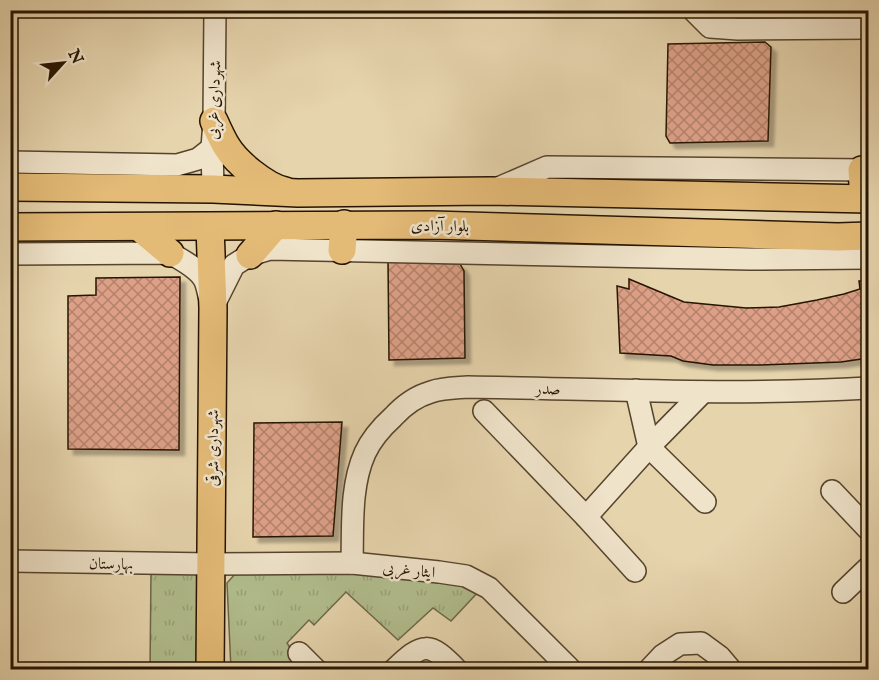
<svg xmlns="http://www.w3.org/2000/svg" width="879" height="680" viewBox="0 0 879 680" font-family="'IM FELL English',Amiri,serif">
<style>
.grass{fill:url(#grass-tufts);stroke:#6c6847;stroke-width:1.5}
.building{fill:url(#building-cross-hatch);stroke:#261401;stroke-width:1.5;filter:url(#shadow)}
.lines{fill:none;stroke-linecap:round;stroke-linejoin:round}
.minor-casing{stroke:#56442c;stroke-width:24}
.major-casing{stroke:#261401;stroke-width:30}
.minor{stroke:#efe3ca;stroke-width:21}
.major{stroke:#e3ba76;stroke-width:27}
.labels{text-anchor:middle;stroke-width:5;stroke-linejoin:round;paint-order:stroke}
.street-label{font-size:16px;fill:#261401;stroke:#efe3ca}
</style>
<defs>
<pattern id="grass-tufts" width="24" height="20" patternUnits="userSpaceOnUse" patternTransform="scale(1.5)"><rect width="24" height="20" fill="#b1bd8d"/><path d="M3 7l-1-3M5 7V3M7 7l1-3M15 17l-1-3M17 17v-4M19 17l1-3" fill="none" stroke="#98a278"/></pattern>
<pattern id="building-cross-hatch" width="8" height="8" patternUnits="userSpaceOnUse" patternTransform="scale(1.5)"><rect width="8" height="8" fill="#dda087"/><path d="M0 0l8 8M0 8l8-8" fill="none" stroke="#b3816c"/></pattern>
<filter id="shadow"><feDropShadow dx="5.5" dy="5.5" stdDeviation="1.5" flood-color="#0004"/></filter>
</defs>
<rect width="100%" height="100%" fill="#e6d4ad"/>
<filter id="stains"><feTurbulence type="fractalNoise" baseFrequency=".00333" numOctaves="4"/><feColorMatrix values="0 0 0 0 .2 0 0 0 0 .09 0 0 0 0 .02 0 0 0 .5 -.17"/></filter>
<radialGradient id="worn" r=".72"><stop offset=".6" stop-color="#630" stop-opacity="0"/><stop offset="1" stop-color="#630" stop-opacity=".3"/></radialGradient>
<g class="grass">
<polygon points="188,571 203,576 202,669 150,670 151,572"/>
<polygon points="350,571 441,577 480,590 451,621 433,608 398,640 346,592 314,625 309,620 287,643 300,662 292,669 231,670 227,583 236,573"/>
</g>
<g class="building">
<polygon points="765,42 771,47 768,141 670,143 666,136 668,44"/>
<polygon points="388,261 460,264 464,271 465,358 389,360"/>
<polygon points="180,277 179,450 68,449 68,296 96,295 96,278"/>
<polygon points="629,279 684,302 746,308 779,307 817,300 844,294 860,289 859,281 868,281 868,358 841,362 761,365 713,365 683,361 671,356 620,353 617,286 629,289"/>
<polygon points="342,422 333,536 253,537 254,423"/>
</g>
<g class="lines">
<g class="minor-casing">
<g id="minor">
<polyline points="693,10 710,27 738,29 868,28"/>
<polyline points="10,162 177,165 198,159 212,148"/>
<polyline points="213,189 212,148 214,121 215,10"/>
<polyline points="496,189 547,167 868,170"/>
<path d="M10 254 170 253C181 260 199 268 205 281 207 286 208 291 209 296"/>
<polyline points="214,305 234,265 250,255 270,249 750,259 868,258"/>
<polyline points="636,390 649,447 705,502"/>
<polyline points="484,411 586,517 635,571"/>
<polyline points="832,491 868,529"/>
<polyline points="586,517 649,447 703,392"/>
<polyline points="10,561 211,564 352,563 439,572 466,576 489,588 571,670"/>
<path d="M352 563C353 527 350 486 365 453 371 440 382 427 393 417 403 406 417 396 431 392 442 388 456 388 468 387 601 389 735 396 868 388"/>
<polyline points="843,592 868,568"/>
<polyline points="299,653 316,670"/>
<path d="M394 670C423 642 429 641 457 670"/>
<polyline points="649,670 663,655 680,644 701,643 720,657 731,670"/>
</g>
</g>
<g class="major-casing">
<g id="major">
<path d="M214 121C218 130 222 139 227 147 237 163 266 187 285 191"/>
<polyline points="862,170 864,199"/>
<polyline points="10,187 213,189 298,193 491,191 868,199"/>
<polyline points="10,227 432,225 838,237 868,236"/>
<polyline points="139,227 170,253"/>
<polyline points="342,250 344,224"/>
<polyline points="250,255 276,225"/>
<polyline points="210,670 213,308 210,227"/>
</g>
</g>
<use href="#minor" class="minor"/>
<use href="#major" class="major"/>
</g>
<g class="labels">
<g class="street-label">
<text transform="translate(213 100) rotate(-88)" y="6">شهرداری غربی</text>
<text transform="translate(440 225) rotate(1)" y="6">بلوار آزادی</text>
<text transform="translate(548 388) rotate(1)" y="6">صدر</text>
<text transform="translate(212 448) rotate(-90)" y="6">شهرداری شرقی</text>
<text transform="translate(111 563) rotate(1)" y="6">بهارستان</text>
<text transform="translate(409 569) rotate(6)" y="6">ایثار غربی</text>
</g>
</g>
<rect width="879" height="680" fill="none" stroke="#e6d4ad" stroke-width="36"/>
<rect x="12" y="12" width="855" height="656" fill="none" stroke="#261401" stroke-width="3"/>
<rect x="18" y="18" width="843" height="644" fill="none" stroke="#261401" stroke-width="1.5"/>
<g transform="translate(63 63) rotate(63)" stroke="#efe3ca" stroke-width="4.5" paint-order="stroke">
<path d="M0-4.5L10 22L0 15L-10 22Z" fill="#261401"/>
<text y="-9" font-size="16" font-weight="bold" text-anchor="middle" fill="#261401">N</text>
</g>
<rect width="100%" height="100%" filter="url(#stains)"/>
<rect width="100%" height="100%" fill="url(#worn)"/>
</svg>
